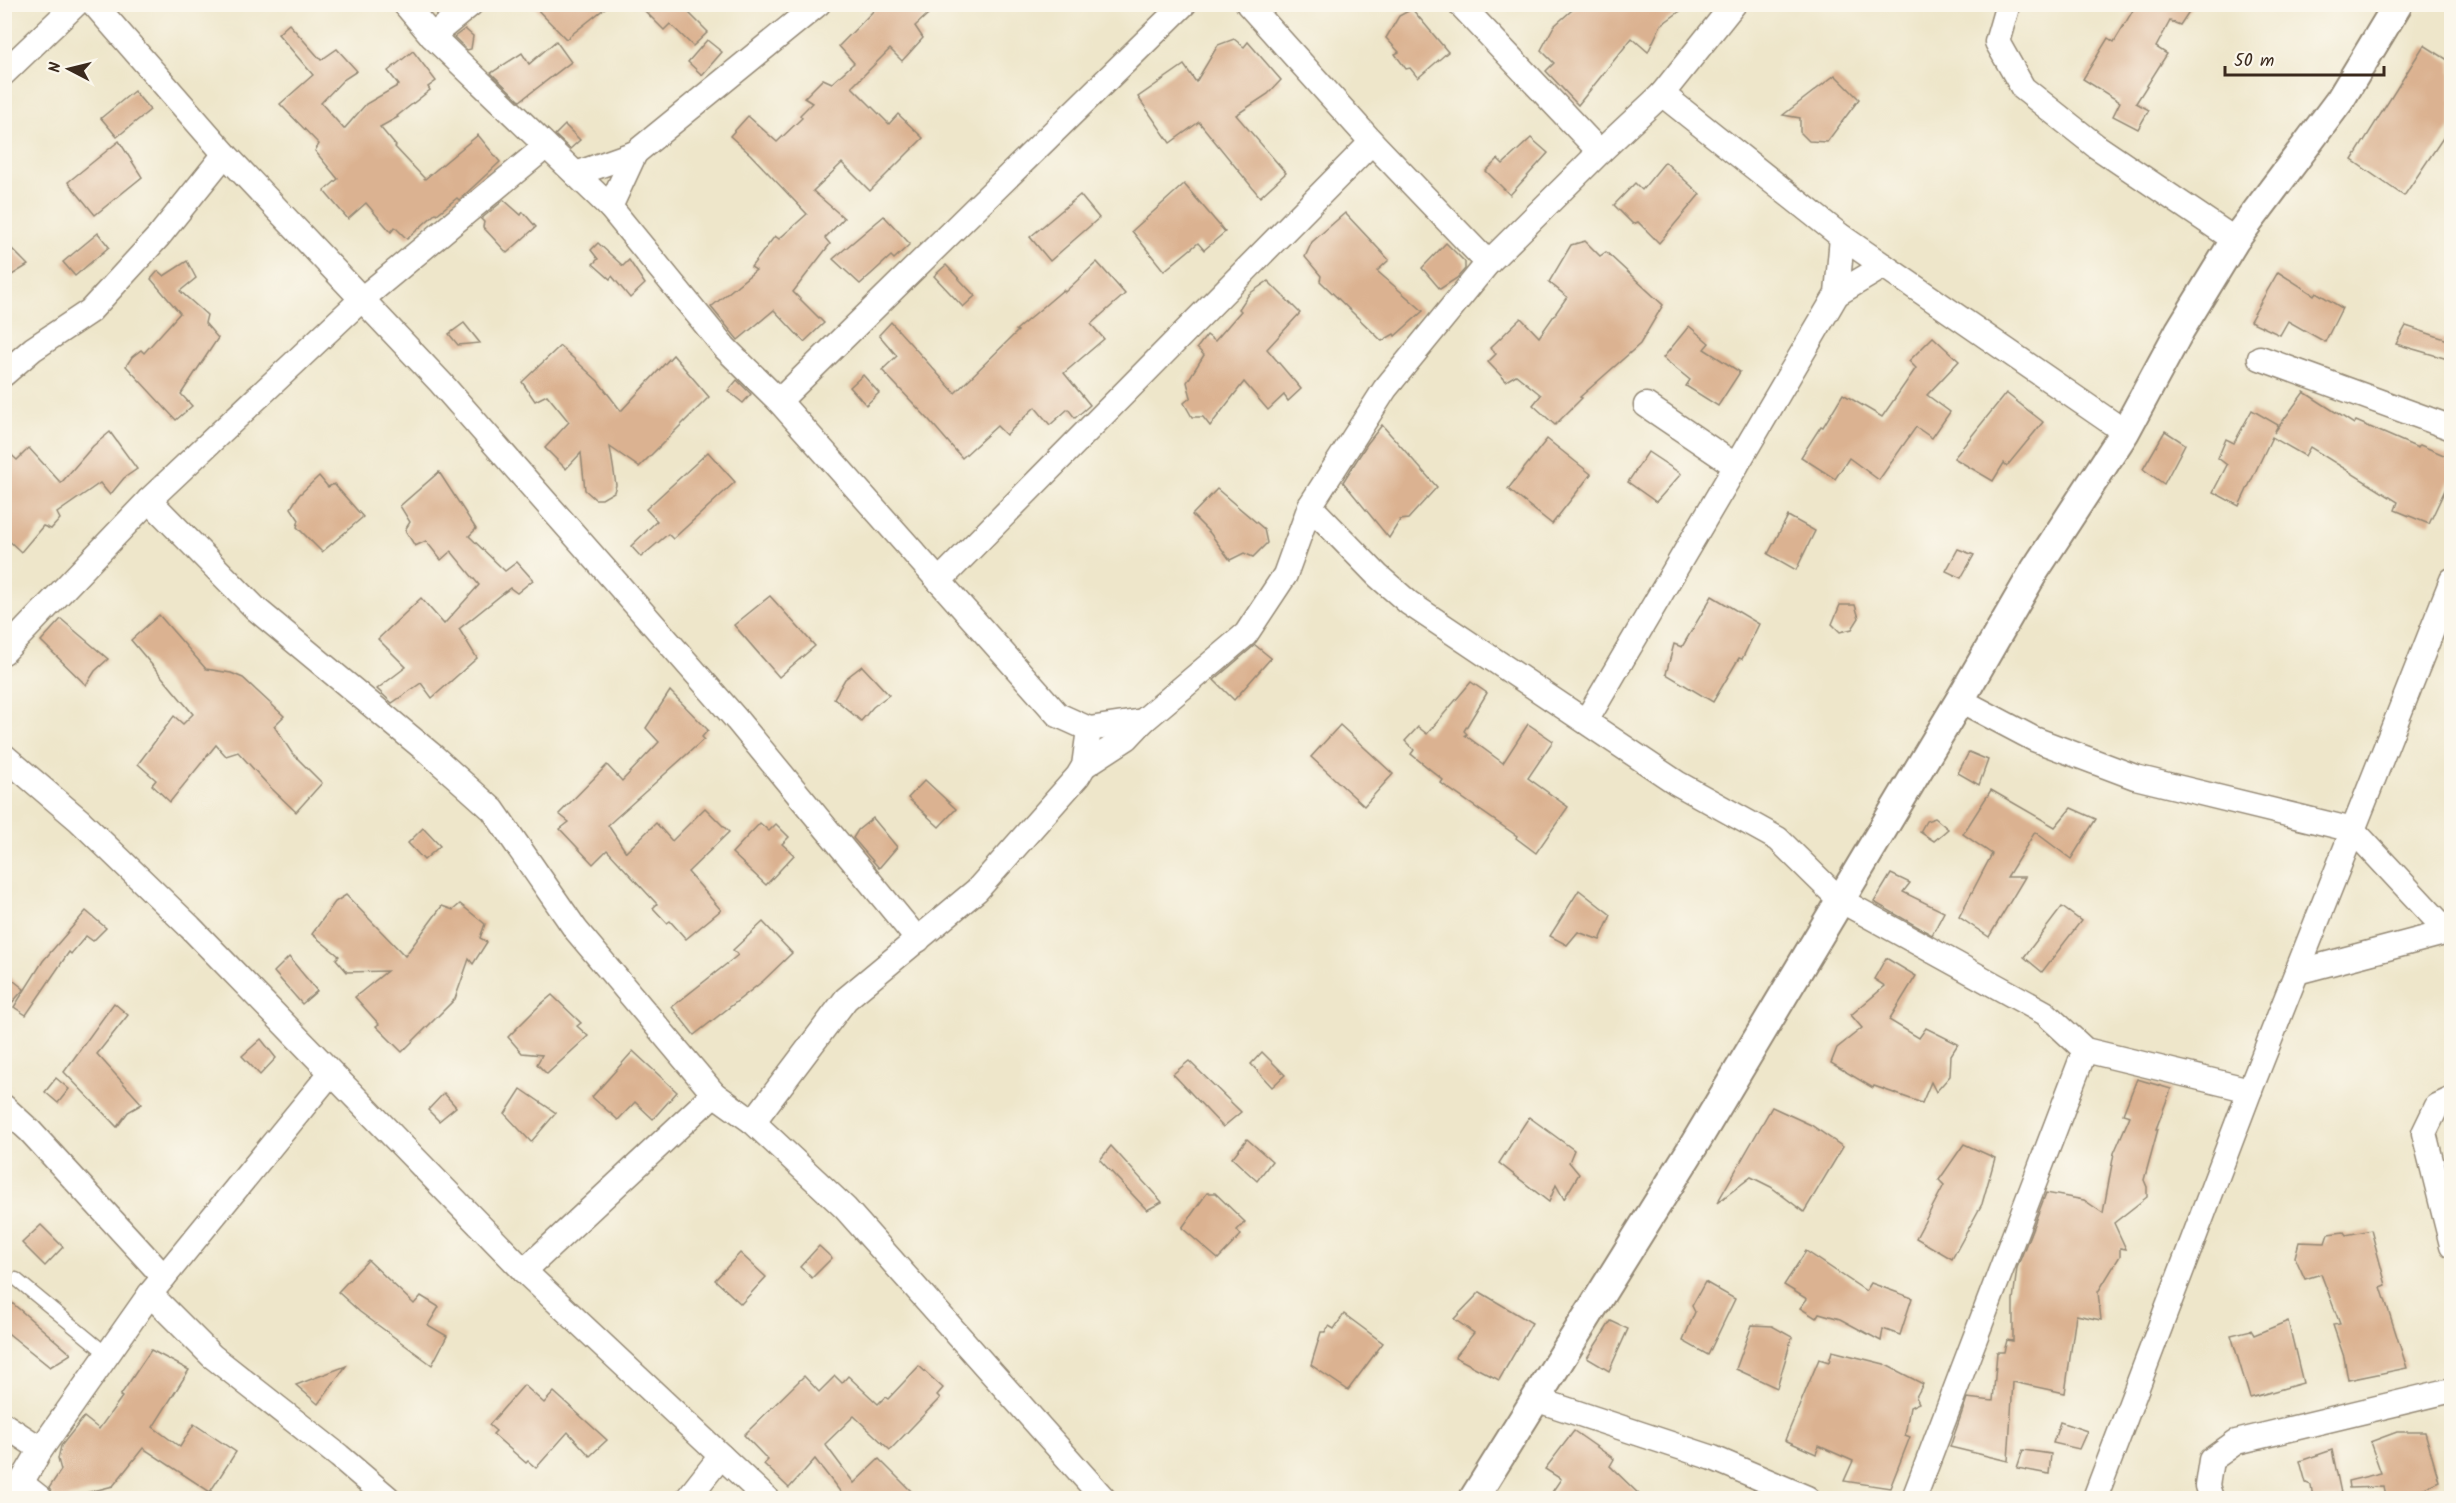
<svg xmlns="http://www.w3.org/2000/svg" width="2456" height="1503" viewBox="0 0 2456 1503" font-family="Kalam,sans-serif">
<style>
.building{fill:#dbb291}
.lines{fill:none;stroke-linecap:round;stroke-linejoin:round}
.service-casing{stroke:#948874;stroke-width:15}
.minor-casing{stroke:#948874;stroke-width:27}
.tertiary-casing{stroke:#948874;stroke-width:32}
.service{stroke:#fff;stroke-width:12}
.minor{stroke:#fff;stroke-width:24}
.tertiary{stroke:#fff;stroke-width:28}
</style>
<rect width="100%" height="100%" fill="#fbf7ec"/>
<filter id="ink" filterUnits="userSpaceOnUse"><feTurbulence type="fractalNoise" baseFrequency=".0167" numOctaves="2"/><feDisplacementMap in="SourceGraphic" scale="12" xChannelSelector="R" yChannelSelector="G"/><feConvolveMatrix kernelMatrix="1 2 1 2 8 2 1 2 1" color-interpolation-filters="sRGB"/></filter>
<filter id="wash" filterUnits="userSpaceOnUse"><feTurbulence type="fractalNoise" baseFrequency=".008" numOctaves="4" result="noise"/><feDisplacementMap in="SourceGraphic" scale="24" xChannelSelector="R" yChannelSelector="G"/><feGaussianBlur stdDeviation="1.35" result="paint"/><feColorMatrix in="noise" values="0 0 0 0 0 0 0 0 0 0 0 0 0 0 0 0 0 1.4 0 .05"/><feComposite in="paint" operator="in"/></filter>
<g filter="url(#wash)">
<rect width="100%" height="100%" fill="#eee6ca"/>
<g id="blocks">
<g class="building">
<polygon points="532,4 610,4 566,39"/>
<polygon points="638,4 680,4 708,32 693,46 670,24 664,30"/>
<polygon points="880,4 939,4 915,26 923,38 902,61 890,49 852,87 889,124 898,114 923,138 870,191 842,163 813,191 844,218 825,238 830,244 793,292 824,323 804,342 774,310 738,340 711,307 756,270 751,267 775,236 779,239 807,214 750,154 730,136 748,116 777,142 802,118 800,115 812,103 804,98 823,79 832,83 854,63 839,46"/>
<polygon points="1579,4 1690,4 1661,25 1648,52 1632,38 1578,105 1546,71 1554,63 1541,50 1554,26"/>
<polygon points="2131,4 2194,4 2180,25 2170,21 2156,47 2167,54 2136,103 2149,110 2138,129 2113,116 2120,102 2083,79 2108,38 2114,42 2135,7"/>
<polygon points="1412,9 1448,52 1418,78 1410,68 1406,69 1395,54 1399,52 1386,38 1399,16"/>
<polygon points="289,24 321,60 337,49 357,71 343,80 321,103 344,129 366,104 399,85 388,71 413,51 436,81 428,87 430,90 397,116 398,117 380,127 396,146 395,147 425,179 478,135 500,162 459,200 457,198 437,214 436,213 407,239 395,227 391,232 366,203 348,219 324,191 338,179 315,151 319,144 280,104 313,75 278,34"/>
<polygon points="465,29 473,36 471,49 467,50 454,37"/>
<polygon points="1234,39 1244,47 1248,42 1281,80 1268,94 1236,115 1286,173 1260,197 1199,122 1170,143 1138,97 1184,65 1196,82 1218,45"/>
<polygon points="707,40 722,52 702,75 688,62"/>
<polygon points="556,41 571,62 520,101 491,73 522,53 529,64"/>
<polygon points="2424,45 2451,62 2451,126 2404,196 2352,160"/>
<polygon points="1835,75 1859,99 1827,142 1809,141 1800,132 1800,118 1783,115"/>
<polygon points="134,91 150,110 117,137 101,118"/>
<polygon points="565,125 580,140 570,149 555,135"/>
<polygon points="1531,138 1548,153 1510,195 1486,171 1498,159 1503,164"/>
<polygon points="119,141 142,177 95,215 68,182"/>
<polygon points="1665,162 1700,194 1659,243 1638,222 1633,224 1614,205 1635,183 1642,190"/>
<polygon points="1184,184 1225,232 1204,250 1198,243 1164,271 1132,231"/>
<polygon points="1080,195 1099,218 1050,261 1030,237"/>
<polygon points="504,200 521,215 523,212 536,227 507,253 483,227 484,222 481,219"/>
<polygon points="1345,213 1389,260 1377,271 1423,311 1395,336 1394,334 1382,341 1320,281 1321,276 1305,257 1312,242"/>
<polygon points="884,216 910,244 894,259 891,256 860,284 833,259"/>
<polygon points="98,233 109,247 75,276 63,262"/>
<polygon points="4,241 28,265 4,280"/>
<polygon points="1585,241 1600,256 1606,252 1663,305 1640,344 1580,397 1582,398 1555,425 1533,405 1541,395 1516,375 1506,381 1488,362 1496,354 1490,348 1521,318 1539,337 1567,297 1549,282 1571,245"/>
<polygon points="598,243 623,266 629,260 645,284 630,298 612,276 610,279 593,264 598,259 591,250"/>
<polygon points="1446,243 1465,262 1465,269 1457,278 1440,289 1422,268"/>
<polygon points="187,261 196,278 180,291 207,315 205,323 218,338 181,394 192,406 176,420 126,366 132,357 141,350 144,353 180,313 151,279 158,271 164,276"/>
<polygon points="1097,262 1125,294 1091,324 1104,339 1064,373 1090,405 1075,418 1068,409 1050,425 1035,407 1006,435 997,426 962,458 930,421 882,370 897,356 879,335 891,322 955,393 1018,331 1016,330 1063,290 1065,292"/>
<polygon points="946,265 975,296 963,307 934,276"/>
<polygon points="2278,272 2314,295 2316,292 2342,308 2325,342 2288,321 2280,335 2250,321"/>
<polygon points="1268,281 1300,313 1267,349 1301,389 1288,401 1284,395 1268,410 1244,382 1210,426 1203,417 1192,417 1184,403 1191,397 1187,382 1204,355 1197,348 1207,335 1215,341 1241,311 1239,309 1249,294"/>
<polygon points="464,323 480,343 458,345 449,334"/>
<polygon points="1689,326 1709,343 1704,349 1740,372 1718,406 1686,386 1690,380 1663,358"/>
<polygon points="2406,326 2451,341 2451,360 2396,344"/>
<polygon points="1933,337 1959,361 1927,395 1950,412 1932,438 1916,427 1879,480 1849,458 1835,479 1801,457 1821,426 1823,427 1843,394 1882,417 1916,368 1909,361"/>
<polygon points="560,346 598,381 621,411 673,355 709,397 639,467 610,447 616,485 614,492 602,499 595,499 585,490 581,453 566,469 545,448 569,422 547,395 535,401 522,382"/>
<polygon points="863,375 879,393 866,405 850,387"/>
<polygon points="737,380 751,394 743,403 728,391"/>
<polygon points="2304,392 2354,424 2356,421 2418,448 2420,445 2451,458 2451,477 2429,524 2395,510 2398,502 2310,447 2305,456 2272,437 2239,506 2213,492 2227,465 2218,458 2226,439 2234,443 2252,410 2278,425 2274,433"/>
<polygon points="2006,393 2043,422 2007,466 2004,463 1993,481 1954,458"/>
<polygon points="1382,425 1437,487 1408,519 1400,520 1389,538 1343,482 1367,444"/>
<polygon points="2165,431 2185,444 2164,484 2143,469"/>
<polygon points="110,432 137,469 124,478 110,495 100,483 57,513 60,519 51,529 43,526 21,552 4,536 4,448 17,460 29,448 61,483 93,446"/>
<polygon points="1547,439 1591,474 1552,524 1508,489"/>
<polygon points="708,452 735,482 673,539 668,534 641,557 631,546 657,521 646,509"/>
<polygon points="1648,452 1681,474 1656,502 1628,482"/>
<polygon points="439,472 476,529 469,536 505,571 517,562 533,580 517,593 510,588 459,629 477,658 432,698 421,683 392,703 377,689 406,667 378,639 421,598 444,624 479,585 451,551 441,560 426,541 415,546 405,530 410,522 400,506"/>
<polygon points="319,476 328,487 334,484 363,517 322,552 297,527 299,520 291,508 299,495"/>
<polygon points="1217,489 1264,529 1267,543 1253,557 1244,553 1230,560 1210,533 1192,515"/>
<polygon points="1788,516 1815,531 1796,570 1768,554"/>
<polygon points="1958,549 1974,555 1961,578 1946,571"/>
<polygon points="770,596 815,646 779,677 734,625"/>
<polygon points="1712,596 1759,624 1742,659 1739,658 1713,702 1666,674 1674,644 1682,647"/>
<polygon points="1840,605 1855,605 1859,618 1852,629 1840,632 1832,624"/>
<polygon points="159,615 206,669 231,673 243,678 284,716 274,726 292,753 322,783 296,812 270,787 238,752 226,756 216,745 170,802 152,785 156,780 138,764 174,716 183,724 193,714 131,640"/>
<polygon points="61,619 108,659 95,671 86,685 41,641"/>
<polygon points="1255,645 1271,658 1234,700 1214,680"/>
<polygon points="862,666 889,695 873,707 861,721 834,698 845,679"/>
<polygon points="1471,682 1487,693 1464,731 1467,734 1465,735 1503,763 1528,724 1553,741 1528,778 1568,807 1536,853 1516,838 1517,836 1441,783 1443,780 1411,754 1414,750 1405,741 1418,727 1427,734"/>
<polygon points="670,691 708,730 702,737 704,739 608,825 626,852 656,823 672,841 705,808 729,832 688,872 721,910 686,939 670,921 667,923 653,908 657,904 607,850 593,864 560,829 569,822 559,814 607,765 622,781 659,742 646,728"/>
<polygon points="1340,725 1393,774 1364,806 1311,757"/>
<polygon points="1969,752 1988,760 1979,785 1958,773"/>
<polygon points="925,780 956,809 939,827 908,798"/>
<polygon points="1991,790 2055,827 2071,808 2096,819 2071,859 2035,832 2007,877 2025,877 1989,937 1959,917 1992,854 1963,834"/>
<polygon points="873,818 897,847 879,868 853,838 858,830"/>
<polygon points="1935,818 1948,829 1934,841 1920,832 1926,821"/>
<polygon points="760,823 769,831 776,824 789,837 782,844 794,855 766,885 732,853"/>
<polygon points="423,828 440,846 424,860 408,843"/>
<polygon points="1891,874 1910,883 1903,892 1944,912 1932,935 1874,902"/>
<polygon points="1579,890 1611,915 1600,940 1578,932 1567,945 1550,936"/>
<polygon points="346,895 405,956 442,906 453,910 460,904 485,924 480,938 487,942 473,964 469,959 455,999 402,1052 376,1026 379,1024 355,997 387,971 347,972 336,959 339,956 312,934 335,902"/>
<polygon points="2062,907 2081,921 2042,972 2024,957"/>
<polygon points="86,911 106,928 93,941 86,936 71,954 69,952 26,1015 14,1007 43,961"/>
<polygon points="763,922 792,953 763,981 694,1035 672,1007 738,955 733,950"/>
<polygon points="289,957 317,991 302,1004 274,972"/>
<polygon points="1886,958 1916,976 1889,1020 1919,1038 1926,1028 1958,1044 1951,1055 1950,1076 1936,1092 1931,1082 1922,1103 1874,1086 1873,1088 1831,1063 1837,1048 1862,1028 1851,1015 1885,986 1874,979"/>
<polygon points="4,973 24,989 4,1012"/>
<polygon points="552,995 581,1023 577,1026 588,1036 547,1074 537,1064 542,1055 522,1053 508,1037 540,1005"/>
<polygon points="114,1003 128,1015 97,1054 142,1104 128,1112 117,1127 64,1072"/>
<polygon points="261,1039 276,1058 260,1075 242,1056"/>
<polygon points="633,1051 677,1092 653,1119 635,1102 618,1120 592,1097"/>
<polygon points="1262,1052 1285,1075 1272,1087 1251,1064"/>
<polygon points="1189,1061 1241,1112 1223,1127 1173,1074"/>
<polygon points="56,1078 69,1089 58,1103 45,1092"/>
<polygon points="2137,1079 2171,1089 2156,1129 2158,1129 2144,1180 2147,1187 2147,1197 2114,1223 2126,1249 2120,1248 2120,1256 2098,1292 2101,1320 2076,1315 2065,1393 2013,1382 2008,1461 1950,1447 1967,1398 1993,1401 1997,1352 2004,1352 2007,1340 2013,1341 2013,1300 2017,1268 2046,1193 2084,1200 2103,1213 2114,1153 2130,1116 2123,1114"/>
<polygon points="521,1089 556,1113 531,1142 505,1114"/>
<polygon points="444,1093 456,1107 439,1121 428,1110"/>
<polygon points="1772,1107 1811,1125 1843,1147 1804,1212 1771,1187 1751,1177 1717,1203"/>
<polygon points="1529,1117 1574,1150 1569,1162 1579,1174 1564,1199 1556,1185 1549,1202 1499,1163"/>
<polygon points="1247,1139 1272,1161 1257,1181 1232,1158"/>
<polygon points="1964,1144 1995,1158 1982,1204 1952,1259 1916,1238 1944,1185 1939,1180"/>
<polygon points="1111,1146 1162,1202 1147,1210 1100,1160"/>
<polygon points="1207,1193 1215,1193 1245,1222 1237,1230 1241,1235 1218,1259 1182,1228"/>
<polygon points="41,1225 63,1247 45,1266 22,1243"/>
<polygon points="2371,1230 2386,1285 2381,1287 2407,1368 2348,1380 2344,1357 2333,1325 2340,1324 2321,1274 2305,1279 2295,1257 2299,1242 2325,1243 2328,1234 2344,1232 2346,1235"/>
<polygon points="819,1246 832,1258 812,1278 800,1267"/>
<polygon points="1806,1251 1866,1291 1871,1283 1912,1298 1900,1335 1883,1329 1881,1341 1840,1319 1819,1313 1816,1318 1800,1308 1807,1299 1784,1285"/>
<polygon points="740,1253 766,1277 741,1304 715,1280"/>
<polygon points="368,1260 414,1304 421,1296 439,1307 428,1325 447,1336 432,1365 360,1312 338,1292"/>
<polygon points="1705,1282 1735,1299 1708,1355 1683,1341 1695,1312 1692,1306"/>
<polygon points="1480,1292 1532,1323 1499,1380 1455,1357 1474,1333 1454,1319"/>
<polygon points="4,1296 71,1354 50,1367 4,1330"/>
<polygon points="1344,1314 1383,1343 1348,1390 1311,1365 1321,1332 1325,1332 1329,1326 1334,1329"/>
<polygon points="1611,1321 1628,1329 1609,1371 1587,1358"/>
<polygon points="2288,1321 2303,1383 2250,1398 2231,1335 2251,1330 2254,1335"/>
<polygon points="1752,1325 1772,1326 1792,1337 1777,1388 1736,1369"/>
<polygon points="151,1350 189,1370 153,1427 180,1447 194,1424 236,1452 210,1492 143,1448 113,1486 66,1498 54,1498 49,1488 61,1470 58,1459 61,1446 84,1417 99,1429 122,1397 120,1396"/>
<polygon points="1832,1351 1884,1364 1923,1384 1916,1397 1919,1403 1910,1407 1905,1435 1910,1437 1890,1488 1844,1481 1853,1461 1819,1446 1816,1454 1785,1440 1819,1359 1829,1362"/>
<polygon points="346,1366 318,1404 296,1385"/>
<polygon points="919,1366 943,1388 937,1395 940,1398 890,1450 854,1416 825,1444 854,1483 879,1459 918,1498 838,1498 842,1494 815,1459 789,1488 764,1464 768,1460 744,1435 804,1376 819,1392 835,1376 842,1383 848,1376 878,1404 885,1397 888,1399"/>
<polygon points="524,1385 544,1403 554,1392 607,1440 590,1456 568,1432 536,1468 528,1461 526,1463 493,1434 496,1431 489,1425"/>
<polygon points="2060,1422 2087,1431 2079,1449 2053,1443"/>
<polygon points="1574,1431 1614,1459 1610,1466 1643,1498 1548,1498 1561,1479 1545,1469"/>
<polygon points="2397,1432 2425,1432 2439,1481 2408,1496 2385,1497 2383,1487 2349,1488 2348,1481 2381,1473 2370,1442"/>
<polygon points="2023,1450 2051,1454 2049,1474 2017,1468"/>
<polygon points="2332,1450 2342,1498 2313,1498 2311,1485 2306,1483 2300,1461"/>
</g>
</g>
</g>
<g filter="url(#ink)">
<use href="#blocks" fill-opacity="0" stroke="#948874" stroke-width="1.5"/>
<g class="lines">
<g class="service-casing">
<polyline id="service" points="16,1279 108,1355"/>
</g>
<g class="minor-casing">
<g id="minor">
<polyline points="94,4 225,154 441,383 737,720 918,940"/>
<polyline points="405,4 432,36 610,207 725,348 779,401 1184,4"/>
<polyline points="1248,4 1372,142 1488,263"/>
<polyline points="1460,4 1600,152"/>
<polyline points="2008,4 1997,42 2023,88 2096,146 2235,240"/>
<polyline points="432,36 471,4"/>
<polyline points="4,73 76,4"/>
<polyline points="1662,94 1842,237 2125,432"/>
<polyline points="576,174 635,153 818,4"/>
<polyline points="610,207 635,153"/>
<polyline points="1837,294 1884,266"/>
<polyline points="2260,358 2452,428"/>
<polyline points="4,374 33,349 90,311 159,236 225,154"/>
<polyline points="1646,405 1736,466"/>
<polyline points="149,500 256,609 434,757 493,810 576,930 714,1094 753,1122 845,1208 1103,1498"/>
<polyline points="1310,506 1378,576 1409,603 1677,783 1778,839 1840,900 2045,1013 2085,1050 2250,1090"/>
<polyline points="939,581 1372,142"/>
<polyline points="4,652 149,500 362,299 545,147"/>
<polyline points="1960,700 2034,739 2135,777 2353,830 2448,932"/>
<polyline points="1586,721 1837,294 1842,237"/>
<polyline points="1089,729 1143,721"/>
<polyline points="4,756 79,820 190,927 524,1271 766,1498"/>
<polyline points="1084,766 1127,738 1143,721 1246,634 1285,575 1310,506 1385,389 1488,263 1600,152 1662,94 1734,4"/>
<polyline points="2297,972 2452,931"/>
<polyline points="2452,1099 2437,1106 2424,1133 2452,1245"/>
<polyline points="4,1107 30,1131 164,1277"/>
<polyline points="753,1122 846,999 977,890 1078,776 1084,766 1089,729 1058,715 779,401"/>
<polyline points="524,1271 714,1094"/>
<polyline points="150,1294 212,1356 339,1456 388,1498"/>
<polyline points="1535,1399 1713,1458 1807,1498"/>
<polyline points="4,1425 41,1449"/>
<polyline points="21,1483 40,1498"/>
<polyline points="5,1498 21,1483 41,1449 150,1294 330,1074"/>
<polyline points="688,1498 721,1456"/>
<polyline points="1914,1498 2085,1050"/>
<polyline points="2095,1498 2250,1090 2452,580"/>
<polyline points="2211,1498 2207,1486 2211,1460 2236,1442 2452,1390"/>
</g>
</g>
<g class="tertiary-casing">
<polyline id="tertiary" points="1474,1498 1694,1145 1960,700 2035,570 2125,432 2180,330 2235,240 2340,100 2398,4"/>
</g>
<use href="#service" class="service"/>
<use href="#minor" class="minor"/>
<use href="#tertiary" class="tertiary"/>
</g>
</g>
<rect width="2456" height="1503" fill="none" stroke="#fbf7ec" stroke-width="24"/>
<g transform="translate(69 69) rotate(277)" stroke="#fbf7ec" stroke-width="4.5" paint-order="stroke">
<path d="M0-4.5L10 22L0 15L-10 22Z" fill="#3b2a1e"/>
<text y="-9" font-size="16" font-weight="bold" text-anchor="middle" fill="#3b2a1e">N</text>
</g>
<path d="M2225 66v9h159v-9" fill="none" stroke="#3b2a1e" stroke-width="3"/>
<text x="2234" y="66" font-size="18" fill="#3b2a1e" stroke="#fbf7ec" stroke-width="4.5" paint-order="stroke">50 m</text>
</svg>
